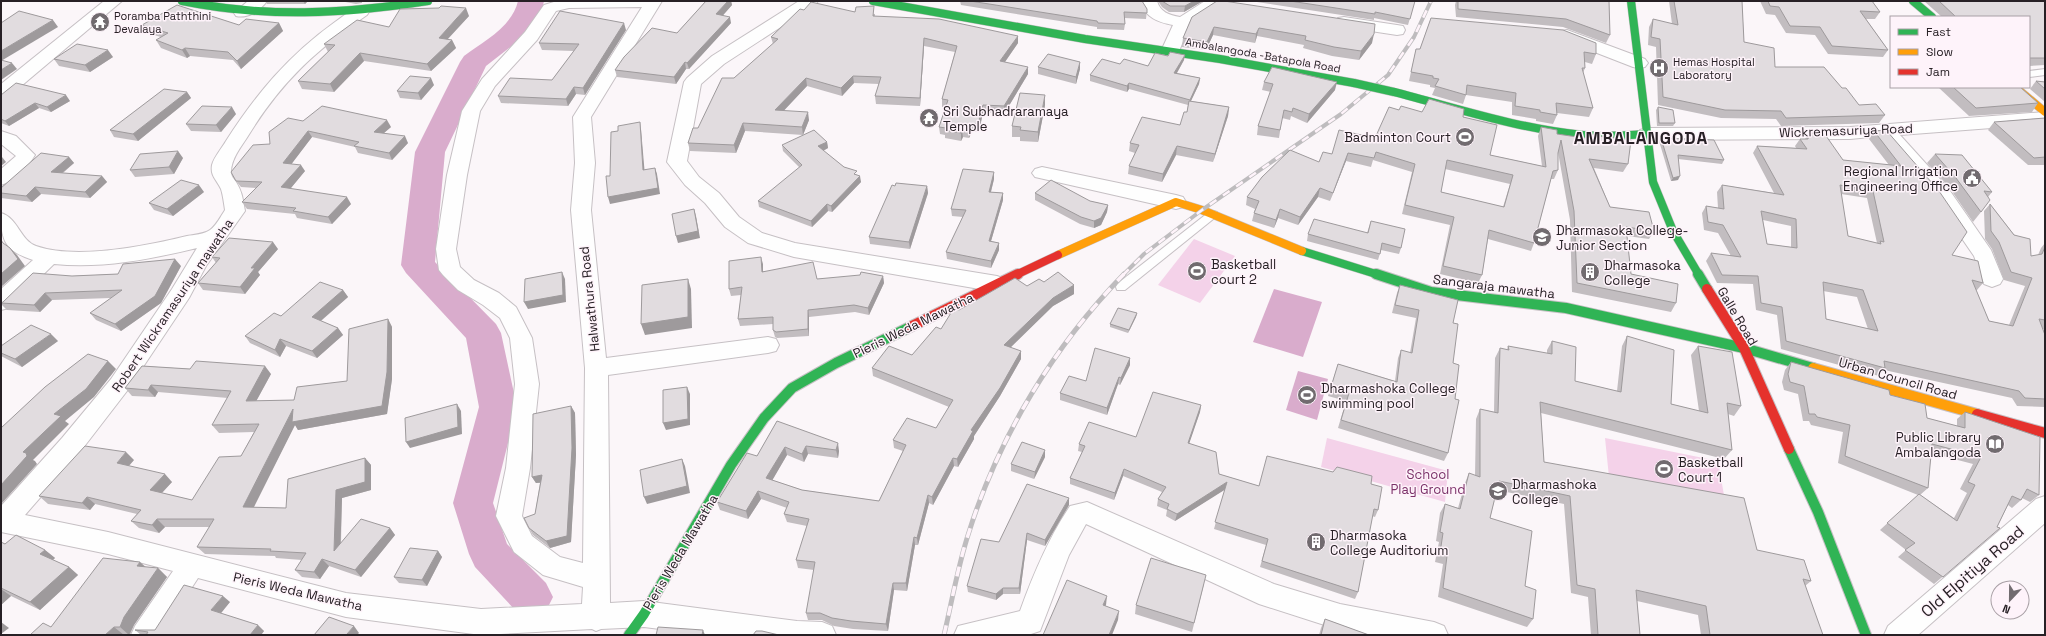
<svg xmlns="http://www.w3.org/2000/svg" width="2046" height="636" viewBox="0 0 2046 636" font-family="'Space Grotesk',sans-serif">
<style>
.green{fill:#f4d2e9}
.water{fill:#d9accc}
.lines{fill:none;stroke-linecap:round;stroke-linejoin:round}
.river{fill:#d9accc;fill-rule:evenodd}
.lane-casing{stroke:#c6c0c4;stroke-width:2}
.street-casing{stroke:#c6c0c4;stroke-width:2}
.fast-far1-casing{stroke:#c6c0c4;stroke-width:9}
.fast-casing{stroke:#c6c0c4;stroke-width:12}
.slow-far1-casing{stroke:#c6c0c4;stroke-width:9}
.slow-casing{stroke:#c6c0c4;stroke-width:12}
.jam-far1-casing{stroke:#c6c0c4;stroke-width:9}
.jam-casing{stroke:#c6c0c4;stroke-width:12}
.lane{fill:#fefefe;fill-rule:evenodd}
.street{fill:#fefefe;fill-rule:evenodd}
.fast-far1{stroke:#30b455;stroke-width:8}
.fast{stroke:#30b455;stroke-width:10}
.slow-far1{stroke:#ff9f0a;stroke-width:8}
.slow{stroke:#ff9f0a;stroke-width:10}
.jam-far1{stroke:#e5322d;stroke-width:8}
.jam{stroke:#e5322d;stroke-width:10}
.rail-far1-casing{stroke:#bebcbe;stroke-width:4}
.rail-casing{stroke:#bebcbe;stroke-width:5}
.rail-far1{stroke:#fef3fa;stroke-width:2.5;stroke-dasharray:8;stroke-linecap:butt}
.rail{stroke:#fef3fa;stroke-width:3.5;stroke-dasharray:10;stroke-linecap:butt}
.fast-bridge-casing{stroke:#c6c0c4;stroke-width:9;stroke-linecap:butt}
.fast-bridge{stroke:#30b455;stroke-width:8}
.wall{fill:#c2bdc0;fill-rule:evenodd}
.shaded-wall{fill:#9e9a9c}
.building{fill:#e1dcdf;stroke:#9e9a9c;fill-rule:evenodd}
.labels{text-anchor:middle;stroke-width:3;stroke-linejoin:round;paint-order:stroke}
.far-poi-label{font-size:11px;fill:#272025;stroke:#fef3fa;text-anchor:start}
.far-street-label{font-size:11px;fill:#272025;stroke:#fef3fa}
.poi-label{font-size:13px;fill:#272025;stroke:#fef3fa;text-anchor:start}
.street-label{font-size:13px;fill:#272025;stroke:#fef3fa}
.park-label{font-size:13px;fill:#7b3169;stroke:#fef3fa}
.near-street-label{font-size:16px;fill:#272025;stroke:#fef3fa}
.district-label{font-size:17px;font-weight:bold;letter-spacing:1px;fill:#272025;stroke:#fef3fa}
</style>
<rect width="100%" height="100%" fill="#fbf6f9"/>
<g class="green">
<polygon points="1194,239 1235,256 1200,303 1158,285"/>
<polygon points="1327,438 1448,471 1445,502 1321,467"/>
<polygon points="1605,438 1718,461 1725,501 1609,477"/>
</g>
<g class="water">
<polygon points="1274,289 1322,302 1303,357 1253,342"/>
<polygon points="1298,371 1328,379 1317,420 1286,410"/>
</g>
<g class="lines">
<path class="river" d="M518 1H544L542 10 522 38 486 66 445 152 435 262 496 324 501 333 517 407 493 503 507 544 546 583 553 597 546 611 531 616 516 611 475 567 469 554 453 503 479 407 466 338 406 273 401 265 415 152 460 62 464 56C484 41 512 27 518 1Z"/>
<g class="lane-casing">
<g id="lane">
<polygon points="2045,69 2045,75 2029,77 2029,71"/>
<polygon points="1213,211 1217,212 1218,214 1217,216 1125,290 1117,290 1116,287 1117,284 1209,212"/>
</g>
</g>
<g class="street-casing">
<g id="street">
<polygon points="104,1 122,1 7,98 1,99 1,84"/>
<path d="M248 1H267C261 10 247 19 236 16L234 13Z"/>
<path d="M557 1H662L591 117 595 163 591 210 606 358 768 337 776 339 779 345 776 351 768 353 608 375 610 603 644 601 797 621 822 622 832 626 836 635H708L644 627 601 629 596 631 592 629 481 635 346 617 198 578 161 635H131L135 626 173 571 108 554 1 532V506L62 438 111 379 172 289 197 248C151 259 102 269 54 264L9 308 1 310V289L33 260C5 251 1 241 1 213 18 218 20 240 36 246 76 260 146 246 187 236 193 235 205 234 210 230 216 226 221 216 225 210 224 204 223 195 221 189 217 180 210 176 212 165 214 157 222 148 226 141 256 94 289 55 335 22 344 16 354 5 367 9L369 12 367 15C315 51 281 82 248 136 241 147 231 159 231 172 231 176 234 179 236 182 242 191 243 200 245 211L206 266 189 298 127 391 80 452 25 515 108 532 346 593 481 609 582 604 583 587 543 575 514 552 496 516 506 468 515 384 510 338 500 318 483 305 458 290 443 275 439 270 436 249 447 175 462 111 482 79 525 32 544 5ZM642 7 573 117 575 163 571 210 585 368 583 563 560 557 532 536 522 516 530 468 539 384 532 338 516 307 499 293 474 280 460 267 456 249 467 175 480 111 495 86 537 40 556 11 569 8Z"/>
<polygon points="799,1 818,1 816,4 724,64 701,84 687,161 699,177 719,193 739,217 762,233 795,243 997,276 1005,279 1008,284 1005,289 997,292 794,257 748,243 725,227 705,203 685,185 667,162 684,82 687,78 712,56"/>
<path d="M1141 1H1157C1160 12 1169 15 1180 17L1205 1H1224L1222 4 1190 25 1179 51 1176 55 1170 56 1164 55 1161 51 1173 25C1158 22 1145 18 1141 1Z"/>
<polygon points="1344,17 1397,25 1403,26 1405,30 1403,34 1397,35 1338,26 1336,22 1338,18"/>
<polygon points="1567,30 1645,59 1648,63 1645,67 1639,68 1633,67 1561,39 1559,35 1561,31"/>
<polygon points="2045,112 2045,124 1900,135 1948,188 1991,250 2003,279 2000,284 1992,287 1984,284 1974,256 1934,198 1881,136 1850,139 1647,140 1640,138 1638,134 1640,130 1647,128 1850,127"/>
<path d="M1 131 16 136 35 155C28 167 15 181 1 185V169L16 156 1 144Z"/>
<polygon points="1042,167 1176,195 1183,197 1186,202 1183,207 1176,209 1035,177 1032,173 1035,169"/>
<polygon points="2045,496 2045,523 1918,635 1884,635 1888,626 2036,499"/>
<path d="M1087 502 1274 584 1340 604 1434 622 1444 626 1448 635H1368L1340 630 1259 604 1086 524 1069 555 1040 631 1028 635H954L958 626 1020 611C1033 575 1048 539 1070 506Z"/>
</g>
</g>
<g class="fast-far1-casing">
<g id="fast-far1">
<path d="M182 1C266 18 343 14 428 1"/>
<polyline points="873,1 1085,39 1220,59 1354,83"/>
<polyline points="1631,1 1653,182 1673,231 1699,275"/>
<polyline points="1913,1 1932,17"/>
<path d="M1394 92C1457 108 1519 129 1583 135 1604 137 1626 135 1647 134"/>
<polyline points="1302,251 1379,275"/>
</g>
</g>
<g class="fast-casing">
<g id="fast">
<polyline points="1376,274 1431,292 1566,308 1744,348 1813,368"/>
<polyline points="1698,274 1707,289"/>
<polyline points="1789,449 1818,512 1866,635"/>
<polyline points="629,635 644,614 731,465 764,418 792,388 836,363 910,327"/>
</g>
</g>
<g class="slow-far1-casing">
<g id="slow-far1">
<polyline points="2015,87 2045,112"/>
<polyline points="1058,255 1176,202 1202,210 1302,251"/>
</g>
</g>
<g class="slow-casing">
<polyline id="slow" points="1813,368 1977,414"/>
</g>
<g class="jam-far1-casing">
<polyline id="jam-far1" points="1016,275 1058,255"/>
</g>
<g class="jam-casing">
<g id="jam">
<polyline points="1707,289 1744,348 1789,449"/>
<polyline points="910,327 1018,274"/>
<polyline points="1977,414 2045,433"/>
</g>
</g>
<use href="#lane" class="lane"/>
<use href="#street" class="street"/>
<use href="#fast-far1" class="fast-far1"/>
<use href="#fast" class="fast"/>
<use href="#slow-far1" class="slow-far1"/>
<use href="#slow" class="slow"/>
<use href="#jam-far1" class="jam-far1"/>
<use href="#jam" class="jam"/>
<g class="rail-far1-casing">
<polyline id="rail-far1" points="1123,275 1144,254 1202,210 1341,114 1388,75 1414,37 1431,1"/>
</g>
<g class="rail-casing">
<path id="rail" d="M944 635C952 601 958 565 969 532 999 436 1054 346 1124 274"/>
</g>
<use href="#rail-far1" class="rail-far1"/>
<use href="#rail" class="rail"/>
<g class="fast-bridge-casing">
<polyline id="fast-bridge" points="1354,83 1394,92"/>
</g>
<use href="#fast-bridge" class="fast-bridge"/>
</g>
<g class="wall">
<polygon points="265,1 308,1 305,4 267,4"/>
<polygon points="340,1 362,1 362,3 356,4"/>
<polygon points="706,1 731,1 732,5 723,15 731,23 689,69 686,69 676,84 617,77 615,70 677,33"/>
<polygon points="960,1 1142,1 1147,9 1146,19 1124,18 1125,24 1124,30 1097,29 1097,27 961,5"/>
<polygon points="1158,1 1203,1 1184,12 1169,12 1162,7"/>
<polygon points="1250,1 1415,1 1408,25 1374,18 1374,20"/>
<polygon points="1456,1 1609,1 1610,35 1606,43 1563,27 1456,17 1455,5"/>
<polygon points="1669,1 1742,1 1744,42 1775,67 1842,88 1859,105 1885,115 1879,123 1781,126 1776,119 1721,118 1658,105 1656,47 1648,45 1649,27 1653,19 1672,24"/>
<polygon points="1760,1 1872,1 1880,12 1875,19 1866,19 1888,50 1883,57 1828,54 1815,35 1786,33 1775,15 1766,14"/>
<polygon points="1924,1 2045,1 2045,65 2029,66 2029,17 1942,17"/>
<polygon points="804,10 855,12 875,14 875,16 1018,43 1005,62 1028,74 1004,114 983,112 979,132 972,131 969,138 963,137 961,141 945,138 945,135 940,134 939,127 946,107 942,107 942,99 955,52 924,46 920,106 876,104 875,96 879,84 854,83 842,96 807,86 783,111 809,120 803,135 745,131 736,153 690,151 688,143 698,128 734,78 773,44 771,37"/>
<polygon points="469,16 448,39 452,40 456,48 431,71 364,61 334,92 302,89 298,81 328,52 324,44 389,27"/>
<polygon points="1192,17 1372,43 1359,60 1332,56 1303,48 1304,45 1257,36 1255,43 1213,35 1206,50 1182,47 1183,38"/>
<polygon points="1431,18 1596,54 1592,64 1585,62 1585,68 1583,73 1593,108 1589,117 1557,113 1557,115 1553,124 1536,121 1536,119 1512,115 1512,102 1466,95 1463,104 1432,95 1435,88 1430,87 1430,85 1409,81 1416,49 1420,49"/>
<polygon points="279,23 283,31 241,69 233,60 190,56 187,58 161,48 156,40 161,37 147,33 142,25 239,25"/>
<polygon points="626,30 585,95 576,94 568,106 501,103 498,96 552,80 574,51 542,50 539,43"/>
<polygon points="113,57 90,72 59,66 54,59"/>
<polygon points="1184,60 1177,73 1200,78 1199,84 1191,101 1229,107 1228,116 1213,162 1176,155 1162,182 1128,174 1129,166 1135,153 1129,151 1130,143 1180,125 1187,112 1188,105 1129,89 1127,92 1090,81 1090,75"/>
<polygon points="1038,67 1080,69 1076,84 1038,74"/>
<polygon points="2036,81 2045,82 2045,102 2030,89"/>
<polygon points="1264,82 1335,90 1307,123 1291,116 1290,120 1282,118 1279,138 1257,135 1258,126 1271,92 1262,90"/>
<polygon points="434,85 421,100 400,98 397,91"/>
<polygon points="1938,87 2020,87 2038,103 2032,112 1969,116"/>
<polygon points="187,92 191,98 138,141 114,137 110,130"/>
<polygon points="1,95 70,101 51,112 39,108 9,126 1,123"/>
<polygon points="1045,105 1038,142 1020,141 1020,137 1012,137 1012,126"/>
<polygon points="1658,107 1675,123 1673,126 1657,126 1656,110"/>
<path d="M1399 110 1422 112 1463 117 1490 155 1542 166 1538 136 1541 127 1557 134 1589 139 1590 135 1628 164 1623 172 1594 168 1610 207 1654 231 1649 239 1627 236 1631 274 1676 303 1671 312 1572 292 1570 220 1558 152V170L1554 179H1551L1534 243 1531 251 1488 239 1482 275 1478 283 1440 274 1450 225 1402 214 1412 172 1373 160 1371 167 1346 161 1330 201 1318 197 1298 225 1278 218 1274 228 1252 221 1255 209 1246 205 1247 197 1319 162 1332 154 1375 138ZM1445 169 1510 184 1503 207 1441 192Z"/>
<polygon points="236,114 221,132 191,131 186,124"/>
<polygon points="2045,118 2045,165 2028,165 1988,130 1994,122"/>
<polygon points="303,121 391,127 384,133 408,143 392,160 358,153 355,147 312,137 291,164 305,171 290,189 351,204 332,224 297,218 295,214 247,209 242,202 256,188 241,187 236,181 270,144"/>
<path d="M1886 130 1952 255 1983 283 1977 290H1976L1989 321 2009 325 2025 286 2004 280 1992 249 1985 239 1984 211 1990 204 2031 256 2038 255 2041 248 2045 243V330L2043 329 2045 335V407L2017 406 2012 398 1884 370 1879 376 1781 349 1777 315 1756 310 1753 284 1717 283 1706 261 1711 253 1731 256 1718 233 1704 230 1702 213 1706 206 1718 208 1717 192 1722 185 1774 193 1753 153 1757 146 1796 148 1795 146 1800 139H1805L1809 133 1843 160 1889 165 1869 139 1874 131ZM1841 194 1867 198 1877 243 1848 236ZM1763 220 1791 226V247L1767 244ZM1823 291 1857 297 1868 329 1826 319Z"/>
<polygon points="1661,138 1724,160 1722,164 1678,159 1678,180 1671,181 1659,141"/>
<polygon points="827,142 828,148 823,151 844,167 857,175 861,182 832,212 828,211 812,227 759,207 758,201 800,168 783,151 782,145"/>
<polygon points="1935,154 1992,192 1988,197 1981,212 1973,222 1949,187 1927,163"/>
<polygon points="69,157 74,163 63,173 102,176 107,182 90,198 41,194 32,202 1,198 1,188"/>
<polygon points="183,158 174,174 135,177 130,170"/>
<polygon points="994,172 994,179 991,192 1003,193 1003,200 991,241 999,243 999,250 991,268 947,259 946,252 963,217 952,216 951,209"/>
<polygon points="895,186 927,186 928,193 910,249 870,244 869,237"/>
<polygon points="204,192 173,216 154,210 149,203"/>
<polygon points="1035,193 1090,201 1108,205 1107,212 1101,225 1094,228 1080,224 1035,200"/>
<polygon points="1371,221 1401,248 1399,254 1381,250 1378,260 1307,241 1308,234 1367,233"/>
<polygon points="278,249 258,272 260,275 245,294 203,290 198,283 216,263 212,257"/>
<polygon points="763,264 763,271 817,279 883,276 884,283 869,315 855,312 809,317 809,336 777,338 775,337 773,330 773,324 740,326 738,319 741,295 731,296 729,289"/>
<polygon points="181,266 161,303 121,331 96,320 90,313 111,298 52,300 40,312 7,310 1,304 1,303 72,276 118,274"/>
<polygon points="1044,282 1074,285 1074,294 1053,306 1010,347 1021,359 1000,396 974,436 974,439 958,467 954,466 933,505 929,503 918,545 915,545 907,591 894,590 888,631 853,629 834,626 822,620 808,620 806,613 814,570 798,568 796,560 807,526 787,522 784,514 787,508 761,499 748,519 720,510 717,502 757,456 777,421 839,451 838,458 808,454 804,462 787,455 772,480 802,490 879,501 903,451 894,448 893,440 936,428 949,407 873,376 872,368 912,355 941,329 959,310 1027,286"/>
<polygon points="1400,285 1453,323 1453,363 1448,453 1444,461 1338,428 1346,401 1328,396 1338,364 1395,381 1398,358 1401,350 1410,353 1416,318 1392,313 1397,293"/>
<polygon points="343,290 348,297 321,321 338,328 343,335 317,358 286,346 280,357 250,343 245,336 281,316"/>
<polygon points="1137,313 1136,317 1128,333 1110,327 1110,324"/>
<polygon points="388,319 392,327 392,379 387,414 298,430 295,425 253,507 286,508 365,458 371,465 371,490 342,498 341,543 390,528 395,535 361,577 329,566 320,579 302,577 295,570 302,560 276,558 275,556 205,554 197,547 210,527 165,527 159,533 139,528 131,521 137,514 95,504 90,510 48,504 39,496 134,460 129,466 172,482 162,493 192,500 241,456 254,432 219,433 212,425 228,398 158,392 155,397 132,396 125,388 142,366 271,374 256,401 294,400 347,381"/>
<polygon points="1627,336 1671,404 1699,411 1691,355 1698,346 1741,406 1734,416 1728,414 1732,450 1724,459 1541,413 1544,462 1757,550 1811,581 1805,586 1823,635 1701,635 1698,615 1637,601 1640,635 1591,635 1588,597 1571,593 1564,504 1497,490 1490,518 1525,586 1533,619 1527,627 1438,597 1443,564 1435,562 1439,542 1436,541 1440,513 1445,504 1458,508 1465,483 1469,473 1475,476 1476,419 1480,409 1494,412 1495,358 1500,348 1507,350 1508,346 1547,354 1547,350 1552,341 1575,381 1617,391 1622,346"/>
<polygon points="58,341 22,367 1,356 1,346"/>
<path d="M1791 362 1890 395 1927 418 1957 426V419L1965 412 2039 495 2030 502 2022 498 2021 500 2012 508 2008 505 1997 527 2000 528 1934 584 1898 557 1906 550 1880 530 1918 495 1838 463 1843 432 1811 425 1809 421H1803L1798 394 1784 390 1782 382 1785 370ZM1931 453 1973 464 1960 489 1967 493 1954 518 1920 495 1928 488Z"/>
<polygon points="1130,365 1120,385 1118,384 1107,415 1060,400 1060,393 1086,381"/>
<polygon points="1201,405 1200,412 1189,443 1219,474 1259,486 1371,484 1378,510 1375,517 1372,516 1358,592 1355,599 1260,567 1266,545 1214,529 1225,489 1175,521 1166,516 1167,510 1157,506 1158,499 1162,492 1123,476 1114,500 1070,484 1070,478 1082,452 1078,451 1079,444 1136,437"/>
<polygon points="571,406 575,413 576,455 571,542 550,548 533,535 529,528 535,514 540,483 536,483 532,477"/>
<polygon points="1045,457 1034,479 1011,471 1011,464"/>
<polygon points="1069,505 1045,546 1027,540 1020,594 1003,594 996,600 968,592 967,586 999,542"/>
<polygon points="1,542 5,544 45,550 55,558 53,560 69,567 78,575 40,610 11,596 1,605"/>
<polygon points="438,551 442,557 427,586 399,583 394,577"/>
<polygon points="146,567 158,568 167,577 134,625 130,635 30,635 51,627"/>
<polygon points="1204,584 1192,632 1135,614 1136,605"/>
<polygon points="230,602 220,613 264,631 261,635 141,635 135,630 155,630"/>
<polygon points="1325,619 1369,635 1319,635 1321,628"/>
</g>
<g class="shaded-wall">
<polygon points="303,1 308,1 305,4"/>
<polygon points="728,1 731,1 732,5 718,21 716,14"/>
<polygon points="1194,1 1203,1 1184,12 1185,6"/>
<polygon points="466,8 469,16 442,45 439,38"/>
<polygon points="730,17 731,23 689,69 687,63"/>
<polygon points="53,20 58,27 1,61 1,51"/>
<polygon points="279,23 283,31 241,69 237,61"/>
<polygon points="624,23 626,30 585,95 583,88"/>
<polygon points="1214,27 1213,35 1206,50 1207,42"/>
<polygon points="1259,28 1257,36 1255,43 1256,34"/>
<polygon points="1374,34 1372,43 1359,60 1361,51"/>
<polygon points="1018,36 1018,43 1000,69 1000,61"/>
<polygon points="924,38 924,46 920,106 920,98"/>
<polygon points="452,40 456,48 431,71 427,64"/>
<polygon points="185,48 190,56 187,58 182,50"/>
<polygon points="108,50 113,57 90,72 85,65"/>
<polygon points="360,53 364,61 334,92 330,84"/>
<polygon points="1185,55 1184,60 1174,78 1174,73"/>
<polygon points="685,62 686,69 676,84 674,77"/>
<polygon points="1080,62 1080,69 1076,84 1076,77"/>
<polygon points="12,63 17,69 1,80 1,70"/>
<polygon points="1028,67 1028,74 1004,114 1004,106"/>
<polygon points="853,76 854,83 842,96 841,88"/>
<polygon points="431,78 434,85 421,100 418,93"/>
<polygon points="806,78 807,86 777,118 775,110"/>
<polygon points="1200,78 1199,84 1189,105 1190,100"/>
<polygon points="1337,82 1335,90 1307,123 1309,114"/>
<polygon points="1129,83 1129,89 1127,92 1127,86"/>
<polygon points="574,87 576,94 568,106 566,99"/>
<polygon points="187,92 191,98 138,141 133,134"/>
<polygon points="66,95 70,101 51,112 47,107"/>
<polygon points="1045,95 1045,105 1038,142 1038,132"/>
<polygon points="35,103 39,108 9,126 5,121"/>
<polygon points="983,105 983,112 979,132 978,124"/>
<polygon points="232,107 236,114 221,132 216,125"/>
<polygon points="1229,107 1228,116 1213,162 1215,154"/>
<polygon points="808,112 809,120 803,135 802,127"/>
<polygon points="387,120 391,127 378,138 374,132"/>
<polygon points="640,122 641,129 645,176 643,170"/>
<polygon points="743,123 745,131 736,153 734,145"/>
<polygon points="971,124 972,131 969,138 969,130"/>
<polygon points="962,130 963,137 961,141 961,133"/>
<polygon points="308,131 312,137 287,170 283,163"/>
<polygon points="405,136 408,143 392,160 389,153"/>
<polygon points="827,142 828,148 819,153 818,146"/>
<polygon points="1177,146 1176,155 1162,182 1163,174"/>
<polygon points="178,151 183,158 174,174 169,167"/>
<polygon points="1348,153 1346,161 1330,201"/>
<polygon points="1,157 2,157 6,162 1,166"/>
<polygon points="69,157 74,163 56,178 51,172"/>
<polygon points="301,165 305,171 286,194 281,187"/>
<polygon points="655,168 657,174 660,194 610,204 608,197"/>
<polygon points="994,172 994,179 989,199 989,192"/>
<polygon points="102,176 107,182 90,198 85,192"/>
<polygon points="860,176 861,182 832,212 831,206"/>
<polygon points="1680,176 1678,180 1671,181 1673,178"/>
<polygon points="199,185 204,192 173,216 167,209"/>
<polygon points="927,186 928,193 910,249 909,242"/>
<polygon points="35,187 41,194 32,202 26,196"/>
<polygon points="1320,188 1318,197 1298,225 1300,217"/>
<polygon points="1003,193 1003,200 989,248 989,241"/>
<polygon points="347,197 351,204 332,224 328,217"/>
<polygon points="827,204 828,211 812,227 811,221"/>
<polygon points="1108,205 1107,212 1101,225 1094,228 1094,221"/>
<polygon points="694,209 696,216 700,238 678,243 676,236"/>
<polygon points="1280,209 1278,218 1274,228 1276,220"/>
<polygon points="273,242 278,249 258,272 260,275 245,294 240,287 251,268"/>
<polygon points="999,243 999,250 991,268 991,261"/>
<polygon points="10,248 17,255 25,266 1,287 1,274"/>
<polygon points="761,257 763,264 763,279 762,272"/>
<polygon points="175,259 181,266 161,303 121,331 115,324"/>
<polygon points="562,272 565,279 566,302 528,309 524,302"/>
<polygon points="883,276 884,283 869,315 868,308"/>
<polygon points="688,279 691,289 692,328 645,335 641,324"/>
<polygon points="1074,285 1074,294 1053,306 1004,354 1004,345 1053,298"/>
<polygon points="343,290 348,297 317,324 312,317"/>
<polygon points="45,293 52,300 40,312 34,305"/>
<polygon points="808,310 809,317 809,336 808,329"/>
<polygon points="1137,313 1136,317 1128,333 1129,330"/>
<polygon points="388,319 392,327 392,379 387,414 298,430 295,425 250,515 243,507 293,409 382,406"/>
<polygon points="338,328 343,335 317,358 312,351"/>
<polygon points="51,334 58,341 22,367 15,359"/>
<polygon points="280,339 286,346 280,357 275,350"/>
<polygon points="1021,351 1021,359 1000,396 974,436 974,439 958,467 957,459 971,430"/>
<polygon points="1130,358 1130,365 1120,385 1121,378"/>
<polygon points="108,361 116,369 94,397 65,421 69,424 33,460 35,461 37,464 2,503 1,503 1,485 23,452 54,414"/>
<polygon points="265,366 271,374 252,409 246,401"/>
<polygon points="1119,377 1118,384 1107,415 1107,408"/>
<polygon points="151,385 158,392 155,397 148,390"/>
<polygon points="687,387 690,394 690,425 666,430 663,423"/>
<polygon points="457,404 461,411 462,434 410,448 406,442"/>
<polygon points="1201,405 1200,412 1187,450 1188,443"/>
<polygon points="571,406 575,413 576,455 571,542 550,548 546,541"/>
<polygon points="838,443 839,451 838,458 836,450"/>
<polygon points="806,446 808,454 804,462 802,454"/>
<polygon points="785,447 787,455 769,486 766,478"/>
<polygon points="1045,450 1045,457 1034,479 1035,472"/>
<polygon points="126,452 134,460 124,471 117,463"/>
<polygon points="365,458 371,465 371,490 342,498 340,558 334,551 336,490"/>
<polygon points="953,458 954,466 933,505 932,497"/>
<polygon points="682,459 685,466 690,493 647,504 644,497"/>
<polygon points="1124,469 1123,476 1114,500 1115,493"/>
<polygon points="165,474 172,482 157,498 150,490"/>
<polygon points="542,475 545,482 536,483 532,477"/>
<polygon points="1227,482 1226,489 1175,521 1177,514"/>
<polygon points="758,491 761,499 748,519 746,511"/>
<polygon points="928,495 929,503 918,545 917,538"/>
<polygon points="87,497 95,504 90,510 82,503"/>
<polygon points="1069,498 1069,505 1045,546 1045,540"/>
<polygon points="157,519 165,527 159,533 152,525"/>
<polygon points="390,528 395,535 361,577 355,570"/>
<polygon points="1027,533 1027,540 1020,594 1019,588"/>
<polygon points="914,537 915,545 907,591 906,583"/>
<polygon points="45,550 55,558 50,562 40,554"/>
<polygon points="438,551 442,557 427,586 422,580"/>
<polygon points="322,559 329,566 320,579 314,572"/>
<polygon points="140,562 149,570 137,566"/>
<polygon points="69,567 78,575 40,610 30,602"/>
<polygon points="158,568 167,577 134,625 129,635 120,627 124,617"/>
<polygon points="893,583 894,590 888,631 886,624"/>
<polygon points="1003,588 1003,594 996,600 996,594"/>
<polygon points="1,589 11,596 1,605"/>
<polygon points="223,596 230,602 218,617 211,610"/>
<polygon points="1107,596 1106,605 1102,614 1103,605"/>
<polygon points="1119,611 1118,620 1112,635 1109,635"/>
<polygon points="1,622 9,628 1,634"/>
<polygon points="258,625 264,631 261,635 250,635"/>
<polygon points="354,626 359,633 357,635 347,635 347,634"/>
<polygon points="114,627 124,635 105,635"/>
<polygon points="703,630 705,635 702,635"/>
</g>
<g class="building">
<polygon points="706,1 728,1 716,14 730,17 687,63 685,62 674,77 615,70 624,57 652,28 677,33"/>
<polygon points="970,1 1142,1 1147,9 1147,13 1124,12 1125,24 1098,23 1097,21"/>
<polygon points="1162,1 1194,1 1185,6 1170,6"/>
<polygon points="1217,1 1224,1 1375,24 1374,34 1361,51 1334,47 1305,40 1306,36 1259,28 1256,34 1214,27 1207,42 1183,38 1192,17"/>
<polygon points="1290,1 1415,1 1410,19 1375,12 1375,14"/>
<polygon points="1458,1 1609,1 1610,35 1566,19 1458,9"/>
<polygon points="1674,1 1742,1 1744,42 1774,48 1775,67 1824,67 1842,88 1846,88 1859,105 1876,104 1885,115 1786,118 1781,111 1725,110 1663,97 1660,39 1651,37 1653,19 1678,25"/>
<polygon points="1768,1 1872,1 1880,12 1860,11 1888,50 1832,46 1820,27 1790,26 1779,7 1770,6"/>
<polygon points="1939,1 2045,1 2045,58 2029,58 2029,17 1956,17"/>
<polygon points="811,2 855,12 856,7 874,6 873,16 939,19 1018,36 1000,61 1028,67 1004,106 983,105 978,124 971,124 969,130 962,130 961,133 945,130 946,128 939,127 948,100 942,99 957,46 924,38 920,98 875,96 881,77 853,76 841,88 806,78 775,110 808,112 802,127 743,123 734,145 688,143 693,128 698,128 722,78 734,78 778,39 771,37 800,9 804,10"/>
<polygon points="177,5 239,25 246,19 279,23 237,61 228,52 185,48 182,50 156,40 168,33 142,25"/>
<polygon points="441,6 466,8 439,38 452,40 427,64 360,53 330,84 298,81 335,45 324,44 357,20 389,27 400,9 439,8"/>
<polygon points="19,11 53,20 1,51 1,23"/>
<polygon points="560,11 624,23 583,88 574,87 566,99 498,96 510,78 552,80 579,44 539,43"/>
<polygon points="1431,18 1563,30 1596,43 1596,54 1584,52 1585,68 1582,68 1593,108 1556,103 1557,115 1540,112 1540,110 1515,106 1516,93 1467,85 1466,95 1435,86 1439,79 1433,78 1433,76 1411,72 1416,49 1420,49"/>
<polygon points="77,44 108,50 85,65 54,59"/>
<polygon points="1170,52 1185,55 1174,73 1200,78 1190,100 1129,83 1127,86 1090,75 1102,59 1120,64 1124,59 1148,66 1155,53 1168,56"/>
<polygon points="1048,54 1080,62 1076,77 1038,67"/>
<polygon points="1,60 12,63 1,70"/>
<polygon points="1272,67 1337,82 1309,114 1293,108 1292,112 1284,110 1280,130 1258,126 1273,84 1264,82"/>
<polygon points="410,76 431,78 418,93 397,91"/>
<polygon points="2036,81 2045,82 2045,89"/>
<polygon points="16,83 66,95 47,107 35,103 5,121 1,119 1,95"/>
<polygon points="1953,87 2020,87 2038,103 1976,108"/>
<polygon points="164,89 187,92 133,134 110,130"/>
<polygon points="1020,93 1045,95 1038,132 1020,130 1021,127 1012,126"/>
<path d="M1429 99 1464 109 1463 117 1497 125 1490 155 1546 167 1541 127 1557 130V134L1591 139 1590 135 1631 140 1628 164 1589 159 1610 207 1649 212 1654 231 1626 227 1631 274 1678 284 1676 303 1577 283 1574 211 1561 140 1558 153V170L1553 171 1534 243 1489 230 1482 275 1443 266 1454 217 1405 205 1415 164 1376 152 1374 158 1348 153 1333 193 1320 188 1300 217 1280 209 1276 220 1254 213 1259 201 1247 197 1262 177 1290 150 1319 162 1323 152 1332 154 1339 130 1375 138 1389 107 1399 110 1401 106 1422 112ZM1447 160 1513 175 1504 207 1441 192Z"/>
<polygon points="1189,101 1229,107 1215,154 1177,146 1163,174 1129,166 1139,145 1130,143 1142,117 1180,125 1184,112 1187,112"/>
<polygon points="202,106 232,107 216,125 186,124"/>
<polygon points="322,106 387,120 374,132 405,136 389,153 354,146 359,142 308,131 283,163 301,165 281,187 347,197 328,217 293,211 296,208 242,202 262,182 236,181 231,172 253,145 270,144 269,132 288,118 303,121"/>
<polygon points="1658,107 1673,110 1675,123 1659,123"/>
<polygon points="2045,118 2045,157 2034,158 1994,122"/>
<polygon points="640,122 643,170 655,168 658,188 608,197 606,176 610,176 611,132 618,131 618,126"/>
<polygon points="814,130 827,142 818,146 844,167 857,171 854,174 860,176 831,206 827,204 811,221 758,201 802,165 782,145"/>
<path d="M1886 130 1939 191 1967 232 1952 255 1978 261 1983 283 1972 280 1989 321 2013 326 2032 278 2011 272 1999 242 1991 231 1990 204 2014 235 2030 239 2031 256 2042 254 2045 247V320L2039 319 2045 335V399L2025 398 2019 391 1884 361 1885 368 1786 341 1782 307 1761 303 1758 276 1722 275 1711 253 1741 257 1723 225 1708 222 1706 206 1724 209 1722 185 1784 195 1757 146 1807 149 1800 139H1808L1809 133H1824L1843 160 1901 166 1874 131ZM1840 185 1873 191 1884 242 1880 241 1881 244 1848 236ZM1761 211 1796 219 1797 248 1767 244ZM1823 282 1863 290 1878 331 1826 319Z"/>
<polygon points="1661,138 1714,140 1724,160 1678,155 1680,176 1673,178"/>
<polygon points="178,151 169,167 130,170 140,154"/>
<polygon points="41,153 69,157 51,172 102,176 85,192 35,187 26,196 1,193 1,188"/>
<polygon points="1935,154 1962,155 1992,192 1984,191 1990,200 1981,212 1956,178"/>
<polygon points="963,169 994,172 989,192 1003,193 989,241 999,243 991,261 946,252 966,210 951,209"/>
<polygon points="181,180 199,185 167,209 149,203"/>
<polygon points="1051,180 1090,201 1108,205 1101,218 1094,221 1081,217 1035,193"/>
<polygon points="896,183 927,186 909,242 869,237 892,185 895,186"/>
<polygon points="694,209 698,231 676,236 672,214"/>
<polygon points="1314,219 1368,233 1371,221 1405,229 1401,248 1382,243 1380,254 1308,234"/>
<polygon points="229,238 273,242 251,268 255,268 240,287 198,283 220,258 212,257"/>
<polygon points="1,240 3,243 10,248 18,259 1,274"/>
<polygon points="761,257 762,272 813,262 817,279 860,275 861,272 883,276 868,308 854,305 808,310 808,329 776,332 773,330 773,317 738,319 742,287 729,289 729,261"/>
<polygon points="175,259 155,296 115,324 90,313 122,290 45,293 34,305 1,303 3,302 33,273 72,276 118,274 123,264"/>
<polygon points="562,272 563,295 524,302 525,279"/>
<polygon points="1058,272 1074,285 1053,298 1004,345 1021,351 1000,388 971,430 973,431 957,459 953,458 932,497 928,495 917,538 914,537 906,583 893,583 886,624 851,621 832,618 820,613 806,613 815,562 796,560 809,519 784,514 789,502 758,491 746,511 717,502 747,453 757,456 777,421 838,443 836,450 806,446 802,454 785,447 766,478 802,490 879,501 906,445 893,440 907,418 936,428 953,400 872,368 889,346 912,355 936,327 941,329 954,308 959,310 1015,278 1027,286 1039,279 1044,282"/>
<polygon points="688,279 688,317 641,324 642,285"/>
<polygon points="320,282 343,290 312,317 338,328 312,351 280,339 275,350 245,336 274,313 281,316"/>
<polygon points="1400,285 1458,300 1453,323 1458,324 1453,363 1459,365 1455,399 1459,400 1448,453 1341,420 1349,393 1331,387 1338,364 1397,382 1401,350 1412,353 1419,310 1395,305"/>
<polygon points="1118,308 1137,313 1129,330 1110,324"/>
<polygon points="388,319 387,372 382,406 292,422 293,409 243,507 286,508 288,479 365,458 365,482 336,490 334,551 361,519 390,528 355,570 322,559 314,572 295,570 306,553 270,551 271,549 197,547 214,519 157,519 152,525 131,521 141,510 87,497 82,503 39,496 85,446 126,452 117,463 165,474 150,490 192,500 219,457 241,456 259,424 212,425 231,391 151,385 148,390 125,388 142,366 190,369 196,361 265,366 246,401 294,400 297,387 347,381 349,329"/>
<polygon points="31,325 51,334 15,359 1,353 1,346"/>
<polygon points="1627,336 1674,350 1671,404 1708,413 1698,346 1732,352 1741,406 1727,403 1732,450 1540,402 1544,462 1744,498 1757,550 1804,560 1811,581 1803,579 1823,635 1710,635 1706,606 1636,590 1640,635 1598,635 1595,589 1577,585 1570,496 1499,481 1490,518 1532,531 1525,586 1536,590 1533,619 1443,588 1447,556 1440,553 1443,533 1440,532 1445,504 1460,509 1469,473 1480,477 1480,409 1498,413 1500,348 1509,350 1508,346 1552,354 1552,341 1576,347 1575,381 1621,392"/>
<polygon points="1095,348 1130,358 1121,378 1119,377 1107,408 1060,393 1069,376 1086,381"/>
<polygon points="88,354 108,361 86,389 54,414 61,416 23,452 26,453 27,456 1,485 1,428 45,387"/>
<polygon points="1791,362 1889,390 1890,395 1925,404 1927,418 1965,428 1965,412 2040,437 2039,495 2027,489 2021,500 2012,496 1997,527 2000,528 1943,577 1905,550 1915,543 1887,523 1919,494 1957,521 1975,485 1968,482 1981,457 1932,444 1928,488 1845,456 1850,425 1817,417 1815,414 1809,414 1804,386 1790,382 1788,374"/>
<polygon points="687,387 688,419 663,423 663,390"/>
<polygon points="1153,392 1201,405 1188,443 1216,452 1219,474 1259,486 1267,456 1333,472 1337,467 1372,476 1371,484 1382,487 1378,510 1374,509 1358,592 1262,561 1268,539 1215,522 1227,482 1177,514 1167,509 1169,504 1158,499 1166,487 1124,469 1115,493 1070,478 1085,446 1079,444 1089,422 1136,437"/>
<polygon points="457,404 458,427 406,442 405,418"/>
<polygon points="571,406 572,448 567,536 546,541 529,528 524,518 535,514 542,475 532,477 533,414"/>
<polygon points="1022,442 1045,450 1035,472 1011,464"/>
<polygon points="682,459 687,486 644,497 640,470"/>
<polygon points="1027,484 1069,498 1045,540 1027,533 1019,588 1003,588 996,594 967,586 981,539 999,542"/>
<polygon points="16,535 45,550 40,554 69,567 30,602 1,588 1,542 5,544"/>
<polygon points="410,548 438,551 422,580 394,577"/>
<polygon points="103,558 140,562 137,566 158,568 124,617 120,627 114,627 105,635 30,635 43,623 51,627"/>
<polygon points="1151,558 1206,575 1194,623 1136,605"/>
<polygon points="1067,580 1107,596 1103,605 1119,611 1109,635 1043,635"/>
<polygon points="184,585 223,596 211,610 258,625 250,635 146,635 148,632 135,630 155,630"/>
<polygon points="329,617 354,626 347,634 351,635 314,635"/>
<polygon points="1325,619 1369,635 1321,635"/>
<polygon points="658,627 703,630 702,635 656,635"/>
<polygon points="756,631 762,631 779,635 753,635"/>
</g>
<defs>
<g id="temple-disc" transform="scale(1)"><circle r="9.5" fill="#716b6f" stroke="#fef3fa"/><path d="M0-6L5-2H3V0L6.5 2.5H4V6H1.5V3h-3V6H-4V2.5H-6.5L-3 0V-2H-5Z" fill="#fff"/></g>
<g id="hospital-disc" transform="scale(1)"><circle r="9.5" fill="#716b6f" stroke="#fef3fa"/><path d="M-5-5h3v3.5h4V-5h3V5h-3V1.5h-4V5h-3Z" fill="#fff"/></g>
<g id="stadium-disc" transform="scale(1)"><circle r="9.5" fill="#716b6f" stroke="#fef3fa"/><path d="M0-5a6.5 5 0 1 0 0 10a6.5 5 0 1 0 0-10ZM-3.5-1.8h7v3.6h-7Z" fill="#fff"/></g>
<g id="civic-disc" transform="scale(1)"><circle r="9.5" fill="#716b6f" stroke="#fef3fa"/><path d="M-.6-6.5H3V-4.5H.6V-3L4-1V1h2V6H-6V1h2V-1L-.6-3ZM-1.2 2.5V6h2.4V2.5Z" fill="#fff"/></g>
<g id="school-disc" transform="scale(1)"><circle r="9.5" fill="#716b6f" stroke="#fef3fa"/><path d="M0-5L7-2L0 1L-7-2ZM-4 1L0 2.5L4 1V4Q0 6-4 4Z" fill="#fff"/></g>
<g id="building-disc" transform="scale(1)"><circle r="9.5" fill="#716b6f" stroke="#fef3fa"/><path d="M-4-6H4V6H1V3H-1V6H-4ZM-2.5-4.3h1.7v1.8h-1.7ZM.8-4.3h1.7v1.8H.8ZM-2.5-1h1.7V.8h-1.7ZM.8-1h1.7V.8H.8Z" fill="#fff"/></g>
<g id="library-disc" transform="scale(1)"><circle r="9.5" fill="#716b6f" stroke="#fef3fa"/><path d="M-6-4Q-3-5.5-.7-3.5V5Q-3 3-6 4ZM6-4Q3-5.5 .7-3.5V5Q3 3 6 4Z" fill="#fff"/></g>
<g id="university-disc" transform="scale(1)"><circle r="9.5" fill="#716b6f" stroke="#fef3fa"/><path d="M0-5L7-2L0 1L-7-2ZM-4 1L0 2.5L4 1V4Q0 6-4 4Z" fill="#fff"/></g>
</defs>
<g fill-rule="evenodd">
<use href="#temple-disc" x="100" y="22"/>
<use href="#hospital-disc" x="1659" y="68"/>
<use href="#temple-disc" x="929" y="118"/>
<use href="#stadium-disc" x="1465" y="137"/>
<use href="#civic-disc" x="1972" y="178"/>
<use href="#school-disc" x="1542" y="237"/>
<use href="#stadium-disc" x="1197" y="271"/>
<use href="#building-disc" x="1590" y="272"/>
<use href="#stadium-disc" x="1307" y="395"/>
<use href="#library-disc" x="1995" y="444"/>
<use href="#stadium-disc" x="1664" y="469"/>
<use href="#university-disc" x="1498" y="491"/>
<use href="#building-disc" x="1316" y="542"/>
</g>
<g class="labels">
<g class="far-poi-label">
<text x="114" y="20">Poramba Paththini<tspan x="114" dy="13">Devalaya</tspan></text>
<text x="1673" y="66">Hemas Hospital<tspan x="1673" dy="13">Laboratory</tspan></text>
</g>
<g class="far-street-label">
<text transform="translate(1263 55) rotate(10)" y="4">Ambalangoda -Batapola Road</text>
</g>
<g class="poi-label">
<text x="943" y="116">Sri Subhadraramaya<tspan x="943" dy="15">Temple</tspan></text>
<text x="1451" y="142" text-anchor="end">Badminton Court</text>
<text x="1958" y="176" text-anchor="end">Regional Irrigation<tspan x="1958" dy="15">Engineering Office</tspan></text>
<text x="1556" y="235">Dharmasoka College-<tspan x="1556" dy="15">Junior Section</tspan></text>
<text x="1211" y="269">Basketball<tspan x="1211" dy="15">court 2</tspan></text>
<text x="1604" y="270">Dharmasoka<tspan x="1604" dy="15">College</tspan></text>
<text x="1321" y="393">Dharmashoka College<tspan x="1321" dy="15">swimming pool</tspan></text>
<text x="1981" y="442" text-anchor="end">Public Library<tspan x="1981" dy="15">Ambalangoda</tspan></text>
<text x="1678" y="467">Basketball<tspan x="1678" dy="15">Court 1</tspan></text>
<text x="1512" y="489">Dharmashoka<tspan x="1512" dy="15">College</tspan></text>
<text x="1330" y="540">Dharmasoka<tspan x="1330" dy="15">College Auditorium</tspan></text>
</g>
<g class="street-label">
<text transform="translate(1846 130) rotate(-2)" y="5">Wickremasuriya Road</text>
<text transform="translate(1494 286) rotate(7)" y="5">Sangaraja mawatha</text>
<text transform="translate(589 299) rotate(-96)" y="5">Halwathura Road</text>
<text transform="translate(172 305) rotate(-56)" y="5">Robert Wickramasuriya mawatha</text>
<text transform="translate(1738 316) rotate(59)" y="5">Galle Road</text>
<text transform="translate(913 325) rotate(-26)" y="5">Pieris Weda Mawatha</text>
<text transform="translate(1898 378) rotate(16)" y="5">Urban Council Road</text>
<text transform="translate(680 552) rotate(-59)" y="5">Pieris Weda Mawatha</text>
<text transform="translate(298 591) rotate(13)" y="5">Pieris Weda Mawatha</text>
</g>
<g class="park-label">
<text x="1428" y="479">School<tspan x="1428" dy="15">Play Ground</tspan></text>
</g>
<g class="near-street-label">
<text transform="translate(1972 571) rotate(-41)" y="6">Old Elpitiya Road</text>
</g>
<g class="district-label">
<text x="1641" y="144">AMBALANGODA</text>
</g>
</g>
<rect width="2046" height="636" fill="none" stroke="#272025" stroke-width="4"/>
<rect x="1890" y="16" width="140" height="72" fill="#fef3fa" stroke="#a89fa5"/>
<rect x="1898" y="29" width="20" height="6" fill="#30b455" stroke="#a89fa5"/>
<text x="1926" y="36" font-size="12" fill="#272025">Fast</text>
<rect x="1898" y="49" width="20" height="6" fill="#ff9f0a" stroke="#a89fa5"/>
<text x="1926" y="56" font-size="12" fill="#272025">Slow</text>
<rect x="1898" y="69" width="20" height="6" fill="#e5322d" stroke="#a89fa5"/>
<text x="1926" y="76" font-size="12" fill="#272025">Jam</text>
<g transform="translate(2010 600) rotate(202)"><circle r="19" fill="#fef3fa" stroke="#a89fa5"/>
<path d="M0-3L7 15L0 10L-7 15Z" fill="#716b6f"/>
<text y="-6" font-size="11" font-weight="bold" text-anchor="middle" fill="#272025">N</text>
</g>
</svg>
